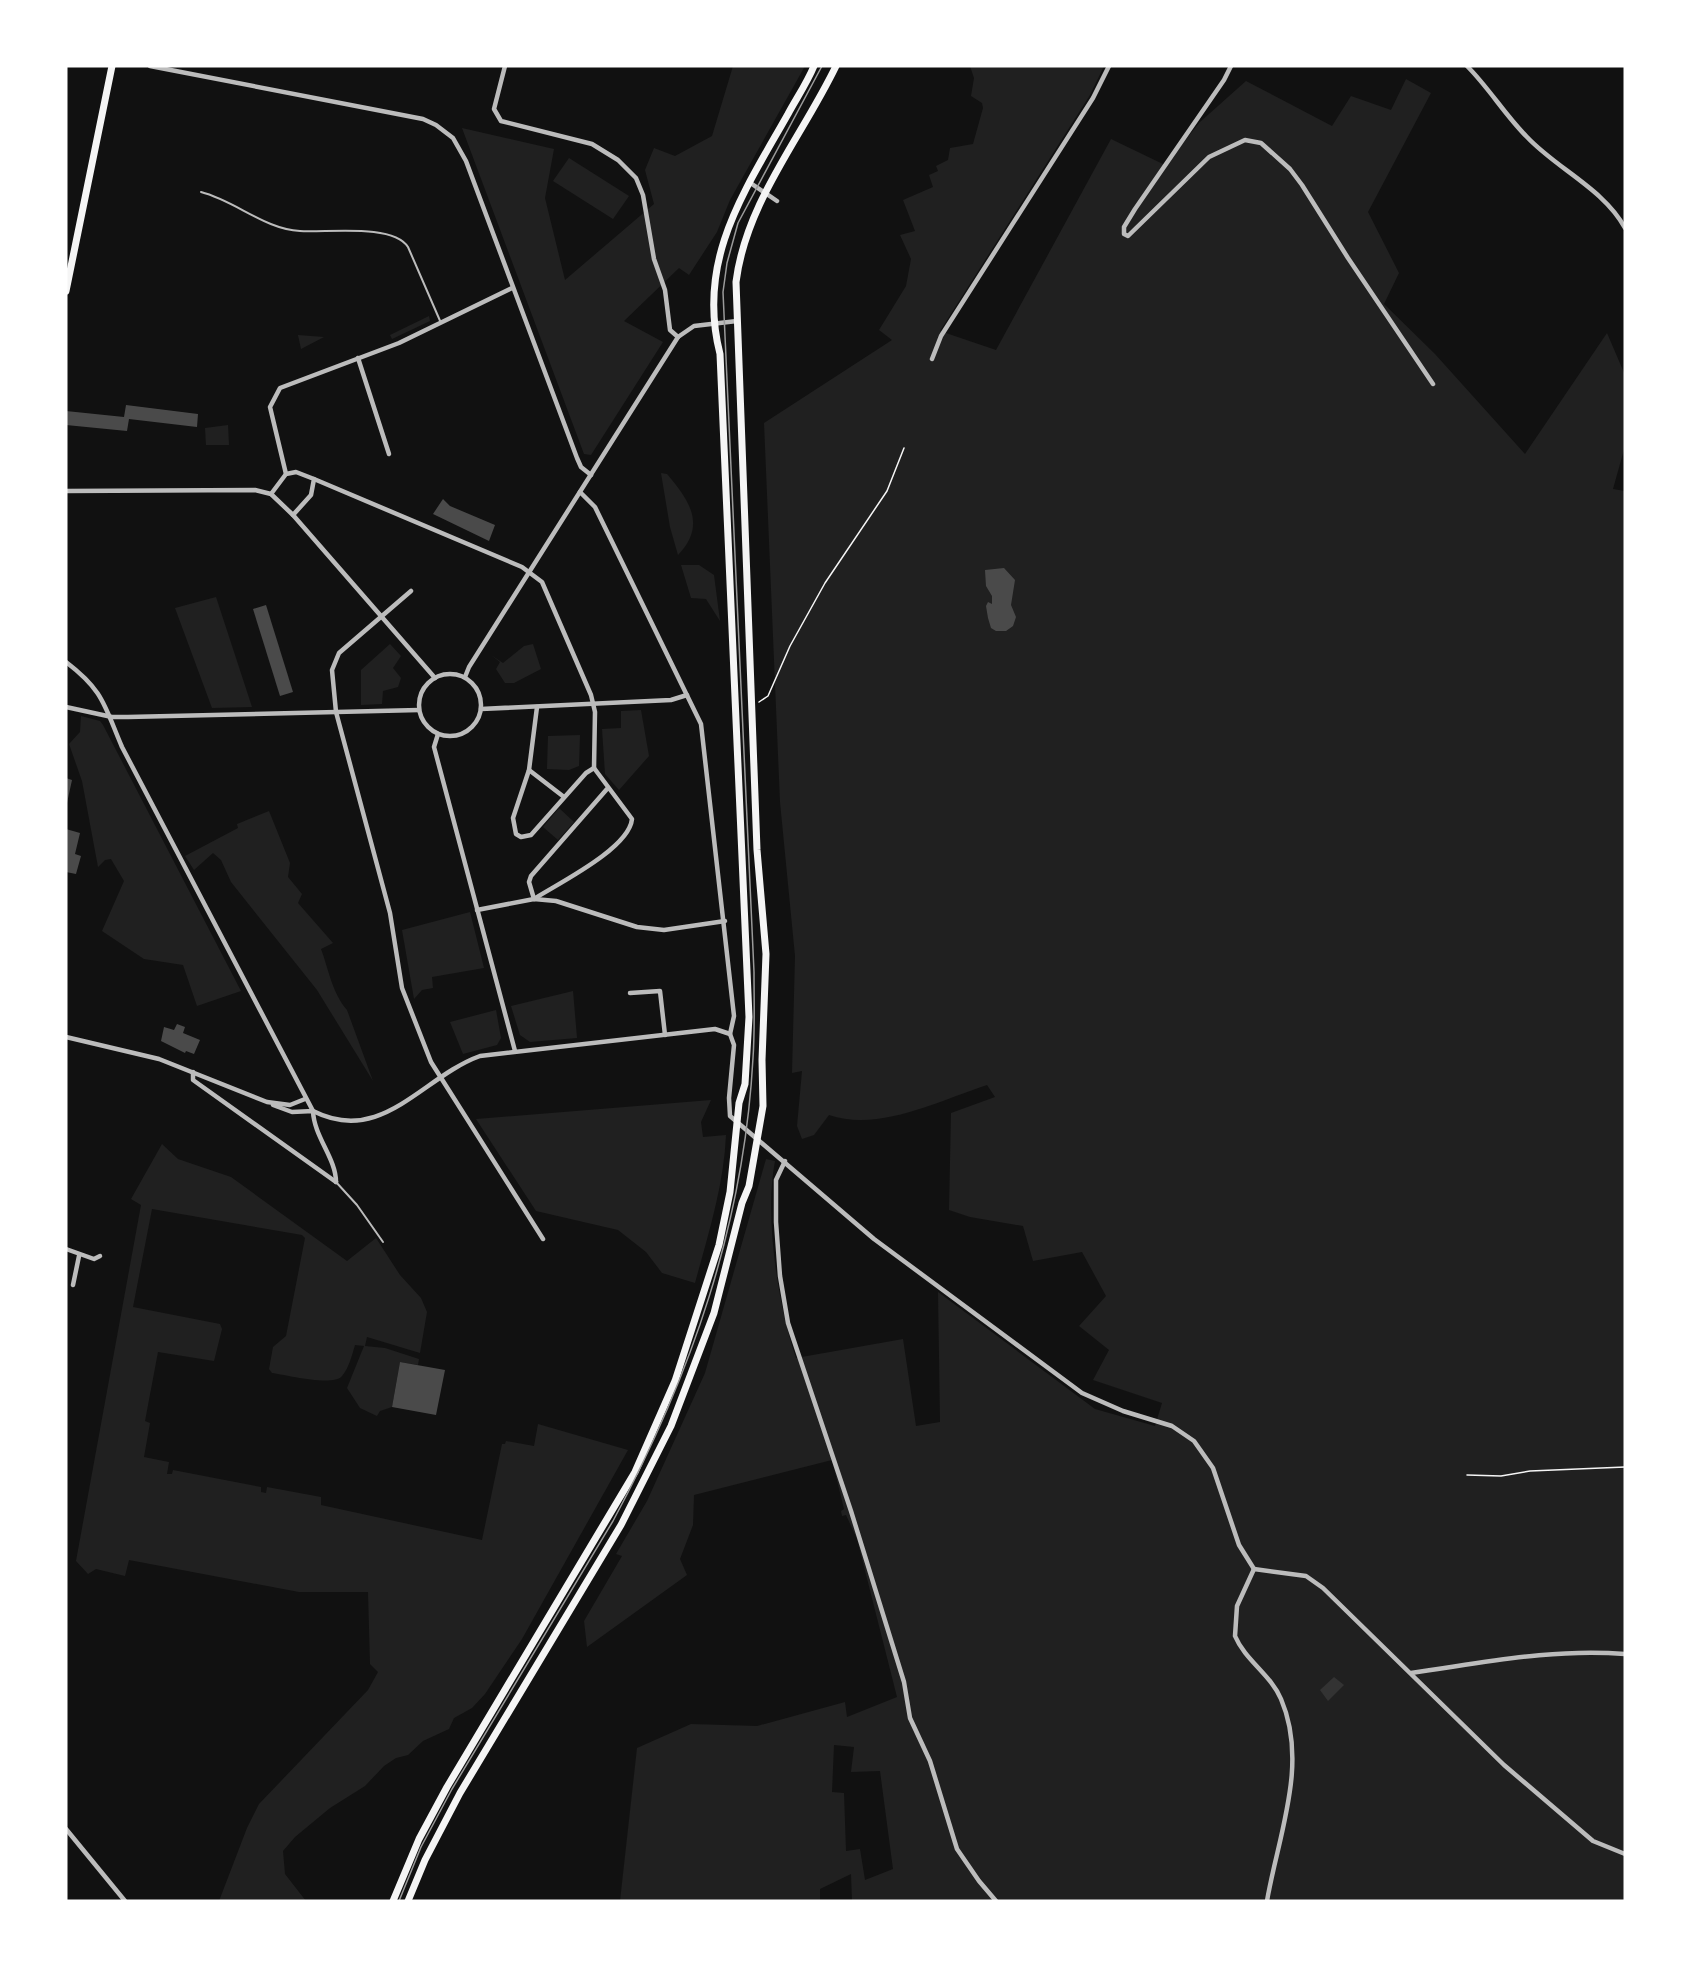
<svg xmlns="http://www.w3.org/2000/svg" width="1691" height="1967" viewBox="0 0 1691 1967" font-family="'Zilla Slab',serif">
<style>
.green{fill:#202020;fill-rule:evenodd}
.water{fill:#333}
.building{fill:#4a4a4a}
.lines{fill:none;stroke-linecap:round;stroke-linejoin:round}
.path{stroke:#f5f5f5;stroke-width:1.5}
.service{stroke:#bcbcbc;stroke-width:2}
.minor{stroke:#bcbcbc;stroke-width:4.5}
.secondary{stroke:#f5f5f5;stroke-width:7}
.tram{stroke:#9a9a9a;stroke-width:1.5}
</style>
<rect width="100%" height="100%" fill="#111"/>
<g class="green">
<polygon points="733,66 805,66 730,200 717,232 689,275 679,268 624,321 663,342 591,455 584,454 462,128 554,149 545,198 565,280 654,204 645,170 654,148 675,156 712,136"/>
<path d="M970 66H1104L1090 95 940 331 996 350 1111 139 1165 165 1200 122 1246 81 1332 126 1351 96 1391 110 1406 79 1431 93 1368 212 1399 273 1384 304 1435 354 1525 454 1607 333 1625 375V446L1613 489 1625 491V1901H852L851 1874 820 1889V1901H620L637 1748 691 1724 757 1726 845 1702 847 1717 897 1697 857 1539 846 1515 842 1516 841 1511 844 1509 832 1460 694 1495 693 1525 680 1559 687 1575 587 1647 584 1621 622 1556 616 1554 647 1501 705 1373 766 1159 775 1161C764 1216 778 1305 796 1358L903 1339 916 1426 940 1422 938 1292 1095 1409 1155 1426 1162 1403 1093 1380 1109 1350 1079 1326 1106 1296 1082 1252 1033 1261 1023 1226 970 1217 949 1210 951 1113 995 1097 987 1085C938 1101 879 1132 829 1115L814 1135 802 1139 797 1126 802 1071 792 1073 795 956 780 802 764 423 892 340 879 330 906 286 911 259 900 235 915 231 903 200 933 187 929 175 938 171 936 166 948 160 950 148 973 144 983 108 982 103 971 96 974 78ZM834 1745 854 1747 851 1772 880 1771 893 1869 865 1880 860 1849 846 1851 844 1793 832 1792Z"/>
<polygon points="569,158 629,196 613,219 553,181"/>
<polygon points="429,316 430,321 392,339 390,335"/>
<polygon points="298,335 324,337 301,349"/>
<polygon points="228,425 229,445 206,445 205,428"/>
<path d="M661 473 667 474C689 500 707 525 678 555L670 527Z"/>
<polygon points="681,565 699,565 714,575 720,621 706,599 691,598"/>
<polygon points="216,597 252,707 212,708 175,608"/>
<polygon points="390,644 401,656 393,668 401,678 398,687 383,691 382,704 361,705 361,670"/>
<polygon points="533,644 541,669 514,683 505,683 496,669 500,662 491,655 503,663 524,646"/>
<polygon points="641,710 649,756 619,790 605,774 602,729 621,728 621,711"/>
<polygon points="81,716 100,721 103,725 241,991 197,1006 183,965 144,959 102,931 124,881 111,859 105,860 98,867 82,781 69,744 80,732"/>
<polygon points="580,735 579,766 569,770 547,769 548,736"/>
<polygon points="559,808 574,822 558,840 543,827"/>
<path d="M269 811 290 863 288 877 302 894 298 903 333 943 321 949C328 967 332 993 347 1010L373 1081 317 990 231 882 221 860 213 853 194 870 185 856 238 828 237 824Z"/>
<polygon points="470,912 484,968 432,977 433,988 422,990 414,999 402,930"/>
<polygon points="573,991 577,1038 530,1042 520,1035 511,1006"/>
<polygon points="496,1010 501,1038 497,1045 463,1054 450,1022"/>
<path d="M711 1100 701 1122 703 1137 726 1135C724 1185 708 1235 695 1283L662 1273 646 1252 618 1230 536 1211 476 1119Z"/>
<path d="M162 1144 178 1159 231 1177 347 1261 376 1238 400 1275 421 1298 427 1312 420 1353 367 1337 365 1346 385 1348 419 1359 418 1365 400 1362 392 1407 380 1411 377 1416 360 1408 347 1388 364 1346 355 1345C352 1355 349 1368 342 1376 333 1387 287 1375 272 1373L269 1369 273 1347 286 1336 305 1238 302 1235 152 1209 133 1307 220 1324 222 1329 214 1361 158 1352 145 1421 150 1423 144 1457 169 1462 167 1474H172L173 1470 261 1487V1492L266 1493 267 1487 321 1497V1505L482 1540 502 1444H505L506 1441 534 1446 538 1424 628 1450 522 1639 485 1694 472 1708 454 1718 449 1729 423 1741 408 1755 396 1758 384 1766 365 1786 330 1808 295 1837 283 1851 285 1874 306 1901H219L247 1828 259 1804 368 1690 378 1672 370 1664 368 1592H299L129 1560 125 1576 96 1569 88 1574 76 1561 141 1205 131 1199Z"/>
</g>
<polygon class="water" points="1334,1677 1344,1685 1328,1701 1320,1690"/>
<g class="building">
<polygon points="126,405 198,414 197,427 129,419 127,431 66,425 66,411 124,417"/>
<polygon points="443,499 450,506 495,525 489,541 433,514"/>
<polygon points="1004,568 1015,580 1011,605 1016,617 1013,626 1006,631 996,631 991,628 988,618 986,606 988,602 992,604 992,596 986,586 985,570"/>
<polygon points="266,605 293,692 280,696 253,609"/>
<polygon points="66,778 72,780 67,803 66,803"/>
<polygon points="66,829 80,833 75,854 81,856 76,874 66,872"/>
<polygon points="177,1024 185,1027 183,1033 200,1040 194,1054 186,1051 185,1053 161,1041 164,1027 174,1030"/>
<polygon points="400,1362 445,1370 436,1415 392,1407"/>
</g>
<g class="lines">
<g class="path">
<polyline points="759,702 768,696 790,646 825,583 887,491 904,448"/>
<polyline points="1467,1475 1501,1476 1530,1471 1625,1467"/>
</g>
<g class="service">
<path d="M201 192C236 201 264 229 300 231 325 233 393 223 408 247L441 323"/>
<polyline points="336,1182 357,1205 383,1242"/>
</g>
<g class="minor">
<polyline points="150,66 423,119 436,125 453,138 466,161 577,458 581,467 591,475"/>
<polyline points="505,66 494,109 501,121 592,144 618,160 636,178 643,195 654,259 665,290 670,330 678,337"/>
<polyline points="1231,66 1224,80 1135,209 1124,227 1124,234 1128,236 1209,157 1245,140 1261,143 1290,169 1302,185 1348,258 1433,384"/>
<path d="M1467 66C1489 88 1505 115 1527 137 1557 169 1604 189 1625 228"/>
<polyline points="749,182 777,201"/>
<polyline points="358,358 389,454"/>
<polyline points="932,359 941,336 1093,98 1109,66"/>
<polyline points="286,474 270,407 280,388 399,343 512,288"/>
<path d="M314 479 522 567 542 582 591 695 595 712 594 768 632 819C629 849 557 884 534 899L529 882 531 876 607 789"/>
<polyline points="66,491 255,490 271,494 293,515 435,678"/>
<polyline points="580,492 595,507 701,724 734,1016 730,1034 734,1045 729,1098 730,1116 874,1239 1082,1393 1123,1411 1172,1426 1194,1441 1213,1468 1239,1545 1254,1569"/>
<polyline points="271,494 286,474 296,472 314,479 311,495 293,515"/>
<polyline points="411,591 339,653 332,670 336,712 390,913 402,988 431,1062 543,1239"/>
<path d="M66 662C104 691 104 705 122 747L313 1111C382 1146 422 1077 480 1056L715 1029 730 1034"/>
<circle cx="450" cy="705" r="31"/>
<polyline points="465,677 469,667 678,337 694,326 737,321"/>
<polyline points="66,707 112,717 128,717 419,710"/>
<polyline points="537,707 529,770 513,818 516,834 521,837 531,835 586,773 594,768"/>
<polyline points="481,709 671,700 687,695"/>
<polyline points="438,734 434,747 515,1051"/>
<polyline points="529,770 564,797"/>
<polyline points="477,910 534,899 556,901 637,927 664,930 725,921"/>
<polyline points="630,993 660,991 665,1035"/>
<polyline points="66,1037 159,1059 267,1102 290,1105 305,1099"/>
<polyline points="193,1072 193,1080 336,1182"/>
<path d="M273 1105 292 1112 313 1111C314 1137 336 1158 336 1182"/>
<polyline points="785,1161 776,1180 776,1222 780,1276 788,1323 851,1511 904,1682 910,1718 930,1761 957,1849 979,1881 996,1901"/>
<polyline points="66,1249 94,1259 100,1256"/>
<polyline points="73,1285 79,1256"/>
<polyline points="1254,1569 1306,1576 1323,1588 1504,1765 1593,1841 1625,1854"/>
<path d="M1254 1569 1237 1606 1235 1636C1245 1660 1271 1675 1281 1699 1309 1764 1278 1836 1267 1901"/>
<path d="M1411 1673C1483 1663 1552 1648 1625 1654"/>
<polyline points="66,1829 125,1901"/>
</g>
<g class="secondary">
<polyline points="66,291 112,66"/>
<path d="M393 1901 419 1839 447 1787 635 1472 675 1381 719 1245 730 1192 739 1103 745 1084 749 1017 720 354C696 260 744 192 788 114 796 99 807 83 814 66"/>
<path d="M408 1901 425 1860 460 1793 621 1525 671 1426 714 1313 742 1203 749 1186 763 1106 762 1060 766 954 757 850 736 282C746 202 802 137 836 66"/>
</g>
<path class="tram" d="M399 1901 421 1847 452 1789 613 1521C691 1376 744 1224 753 1058 755 1029 754 1000 754 972L723 292 727 263 738 223 822 66"/>
</g>
<rect width="1691" height="1967" fill="none" stroke="#ffffff" stroke-width="135"/>
</svg>
